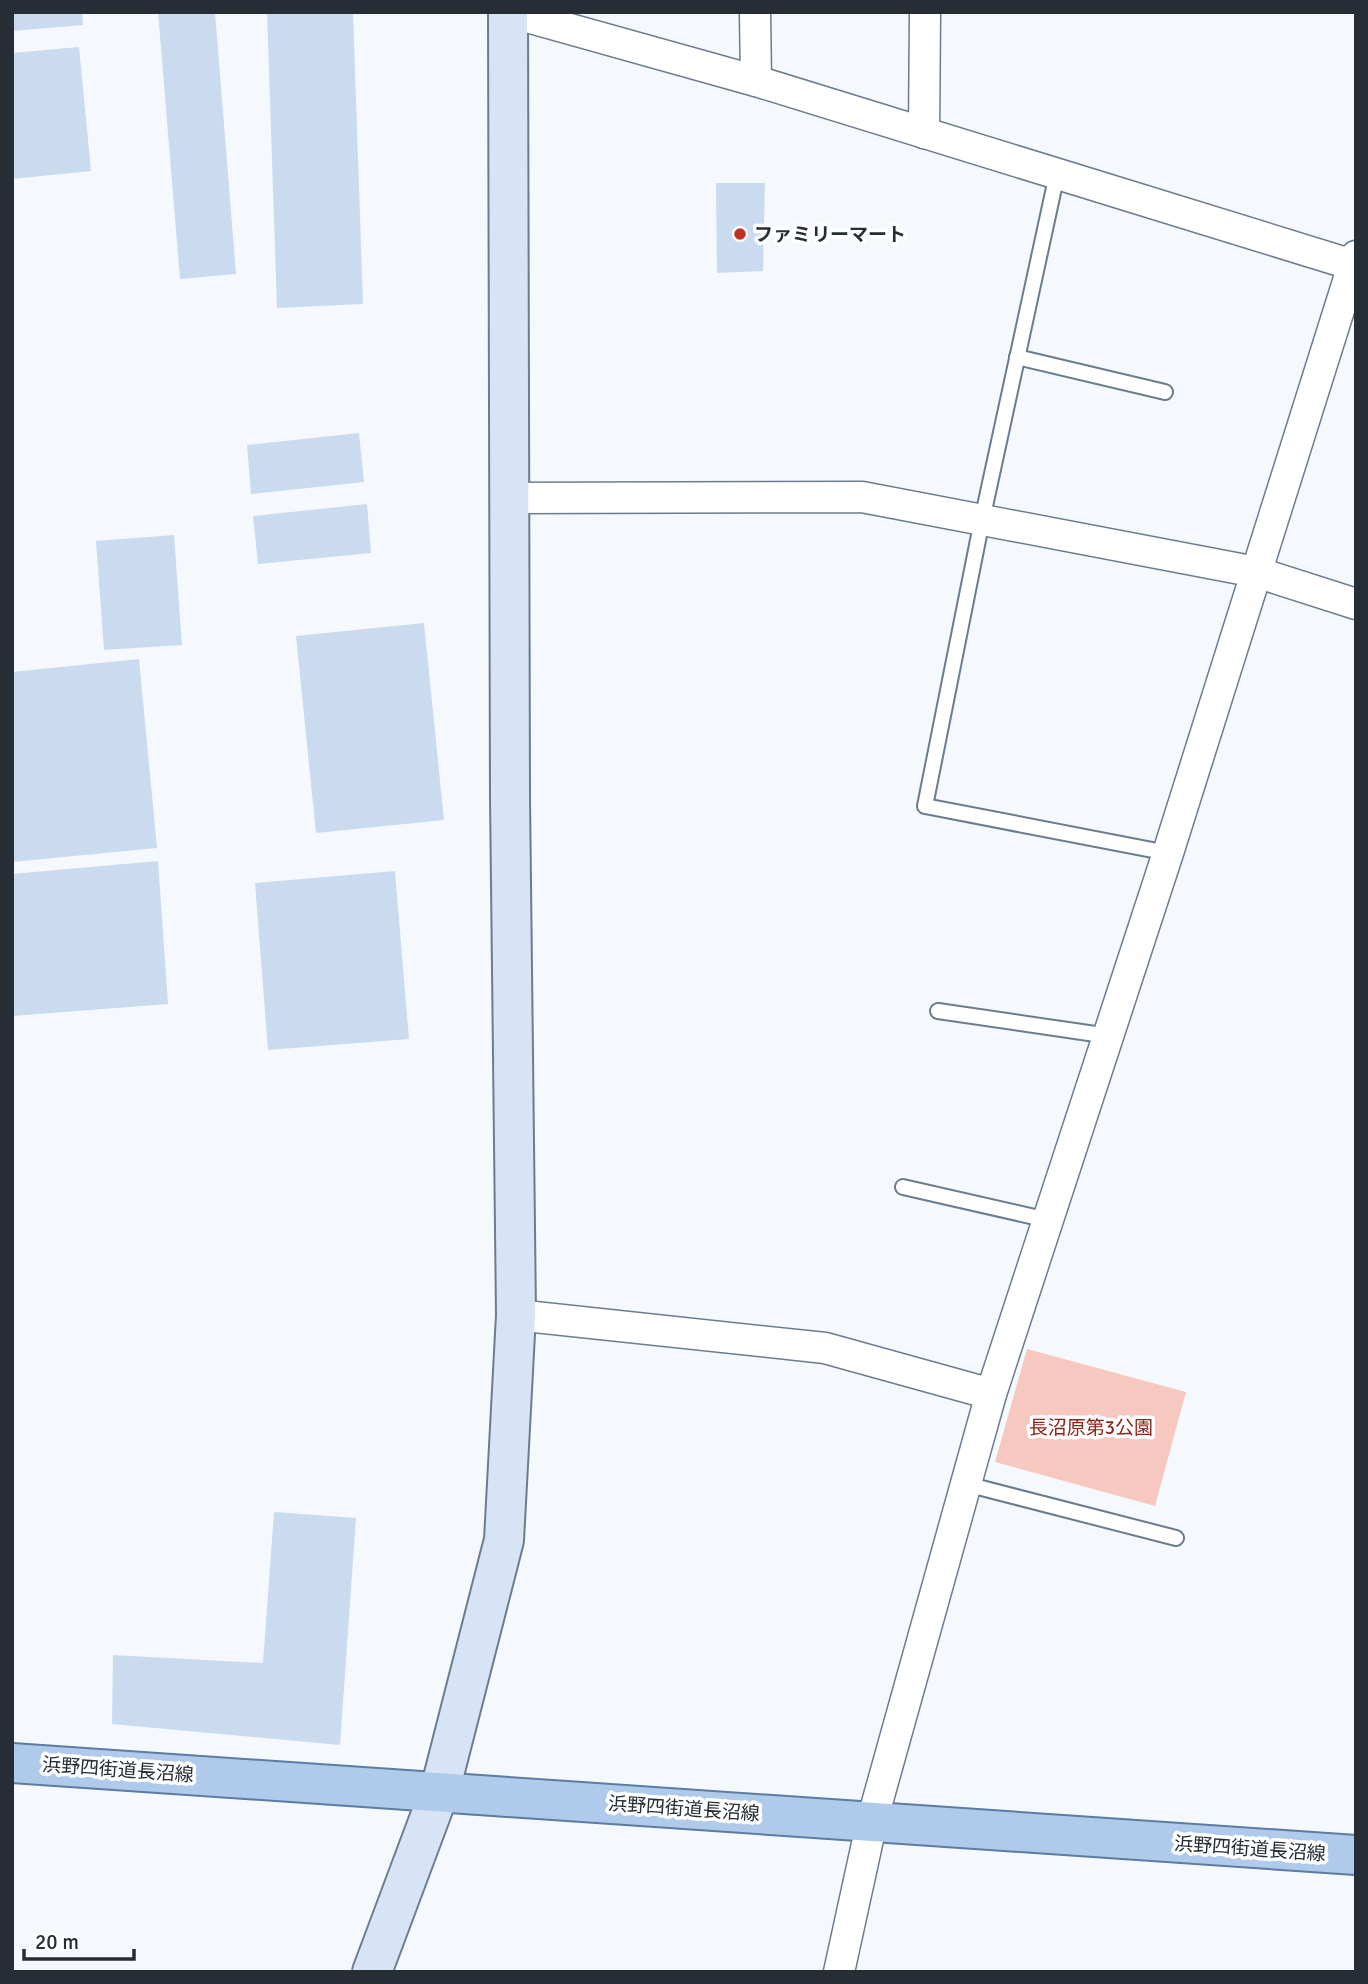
<svg xmlns="http://www.w3.org/2000/svg" width="1368" height="1984" viewBox="0 0 1368 1984" font-family="Signika,'Noto Sans JP',sans-serif">
<style>
.green{fill:#f7c8bf}
.building{fill:#cadbf0}
.lines{fill:none;stroke-linecap:round;stroke-linejoin:round}
.lane-casing{stroke:#6c7c8f;stroke-width:18}
.street-casing{stroke:#6c7c8f;stroke-width:33}
.secondary-casing{stroke:#6c7c8f;stroke-width:42}
.primary-casing{stroke:#5c7ca2;stroke-width:42}
.lane{stroke:#fff;stroke-width:14}
.street{stroke:#fff;stroke-width:30}
.secondary{stroke:#d7e4f5;stroke-width:38}
.primary{stroke:#afcaeb;stroke-width:38}
.poi-dot{fill:#be3124;stroke:#fff;stroke-width:2.5}
.labels{text-anchor:middle;stroke-width:7;stroke-linejoin:round;paint-order:stroke}
.poi-label{font-size:19px;font-weight:bold;fill:#262d35;stroke:#fff;text-anchor:start}
.park-label{font-size:19px;fill:#8b241a;stroke:#fff}
.street-label{font-size:19px;fill:#262d35;stroke:#fff}
</style>
<rect width="100%" height="100%" fill="#f5f8fc"/>
<polygon class="green" points="1027,1349 1186,1392 1155,1506 995,1462"/>
<g class="building">
<polygon points="12,12 82,12 83,25 12,31"/>
<polygon points="158,12 215,12 236,274 180,279"/>
<polygon points="267,12 353,12 363,304 277,308"/>
<polygon points="79,47 91,171 12,179 12,53"/>
<polygon points="716,183 765,183 763,271 717,273"/>
<polygon points="359,433 364,482 251,494 247,445"/>
<polygon points="367,504 371,553 258,564 253,516"/>
<polygon points="174,535 182,645 104,650 96,541"/>
<polygon points="424,623 444,820 316,833 296,636"/>
<polygon points="139,659 157,848 12,862 12,672"/>
<polygon points="158,861 168,1004 12,1016 12,874"/>
<polygon points="395,871 409,1039 268,1050 255,883"/>
<polygon points="274,1512 356,1518 340,1745 112,1724 113,1655 263,1663"/>
</g>
<g class="lines">
<g class="lane-casing">
<g id="lane">
<polyline points="1057,174 982,520 925,806 1168,853"/>
<polyline points="1017,357 1165,392"/>
<polyline points="938,1011 1109,1036"/>
<polyline points="903,1187 1048,1220"/>
<polyline points="966,1484 1176,1538"/>
</g>
</g>
<g class="street-casing">
<g id="street">
<polyline points="509,12 756,81 1353,265"/>
<polyline points="755,12 756,81"/>
<polyline points="924,133 925,12"/>
<polyline points="510,498 862,497 1256,572 1356,604"/>
<polyline points="516,1315 825,1348 991,1394"/>
<polyline points="839,1972 872,1821 991,1394 1168,853 1356,256"/>
</g>
</g>
<g class="secondary-casing">
<polyline id="secondary" points="372,1972 440,1790 504,1540 516,1315 510,796 508,12"/>
</g>
<g class="primary-casing">
<polyline id="primary" points="12,1763 1356,1855"/>
</g>
<use href="#lane" class="lane"/>
<use href="#street" class="street"/>
<use href="#secondary" class="secondary"/>
<use href="#primary" class="primary"/>
</g>
<circle class="poi-dot" cx="740" cy="234" r="7"/>
<g class="labels">
<g class="poi-label">
<text x="754" y="241">ファミリーマート</text>
</g>
<g class="park-label">
<text x="1091" y="1434">長沼原第3公園</text>
</g>
<g class="street-label">
<text transform="translate(118 1769) rotate(4)" y="7">浜野四街道長沼線</text>
<text transform="translate(684 1808) rotate(4)" y="7">浜野四街道長沼線</text>
<text transform="translate(1250 1848) rotate(4)" y="7">浜野四街道長沼線</text>
</g>
</g>
<rect width="1368" height="1984" fill="none" stroke="#262d35" stroke-width="28"/>
<path d="M24 1949v10h110v-10" fill="none" stroke="#262d35" stroke-width="3.5"/>
<text x="35" y="1949" font-size="21" fill="#262d35" stroke="#ffffff" stroke-width="5" paint-order="stroke">20 m</text>
</svg>
